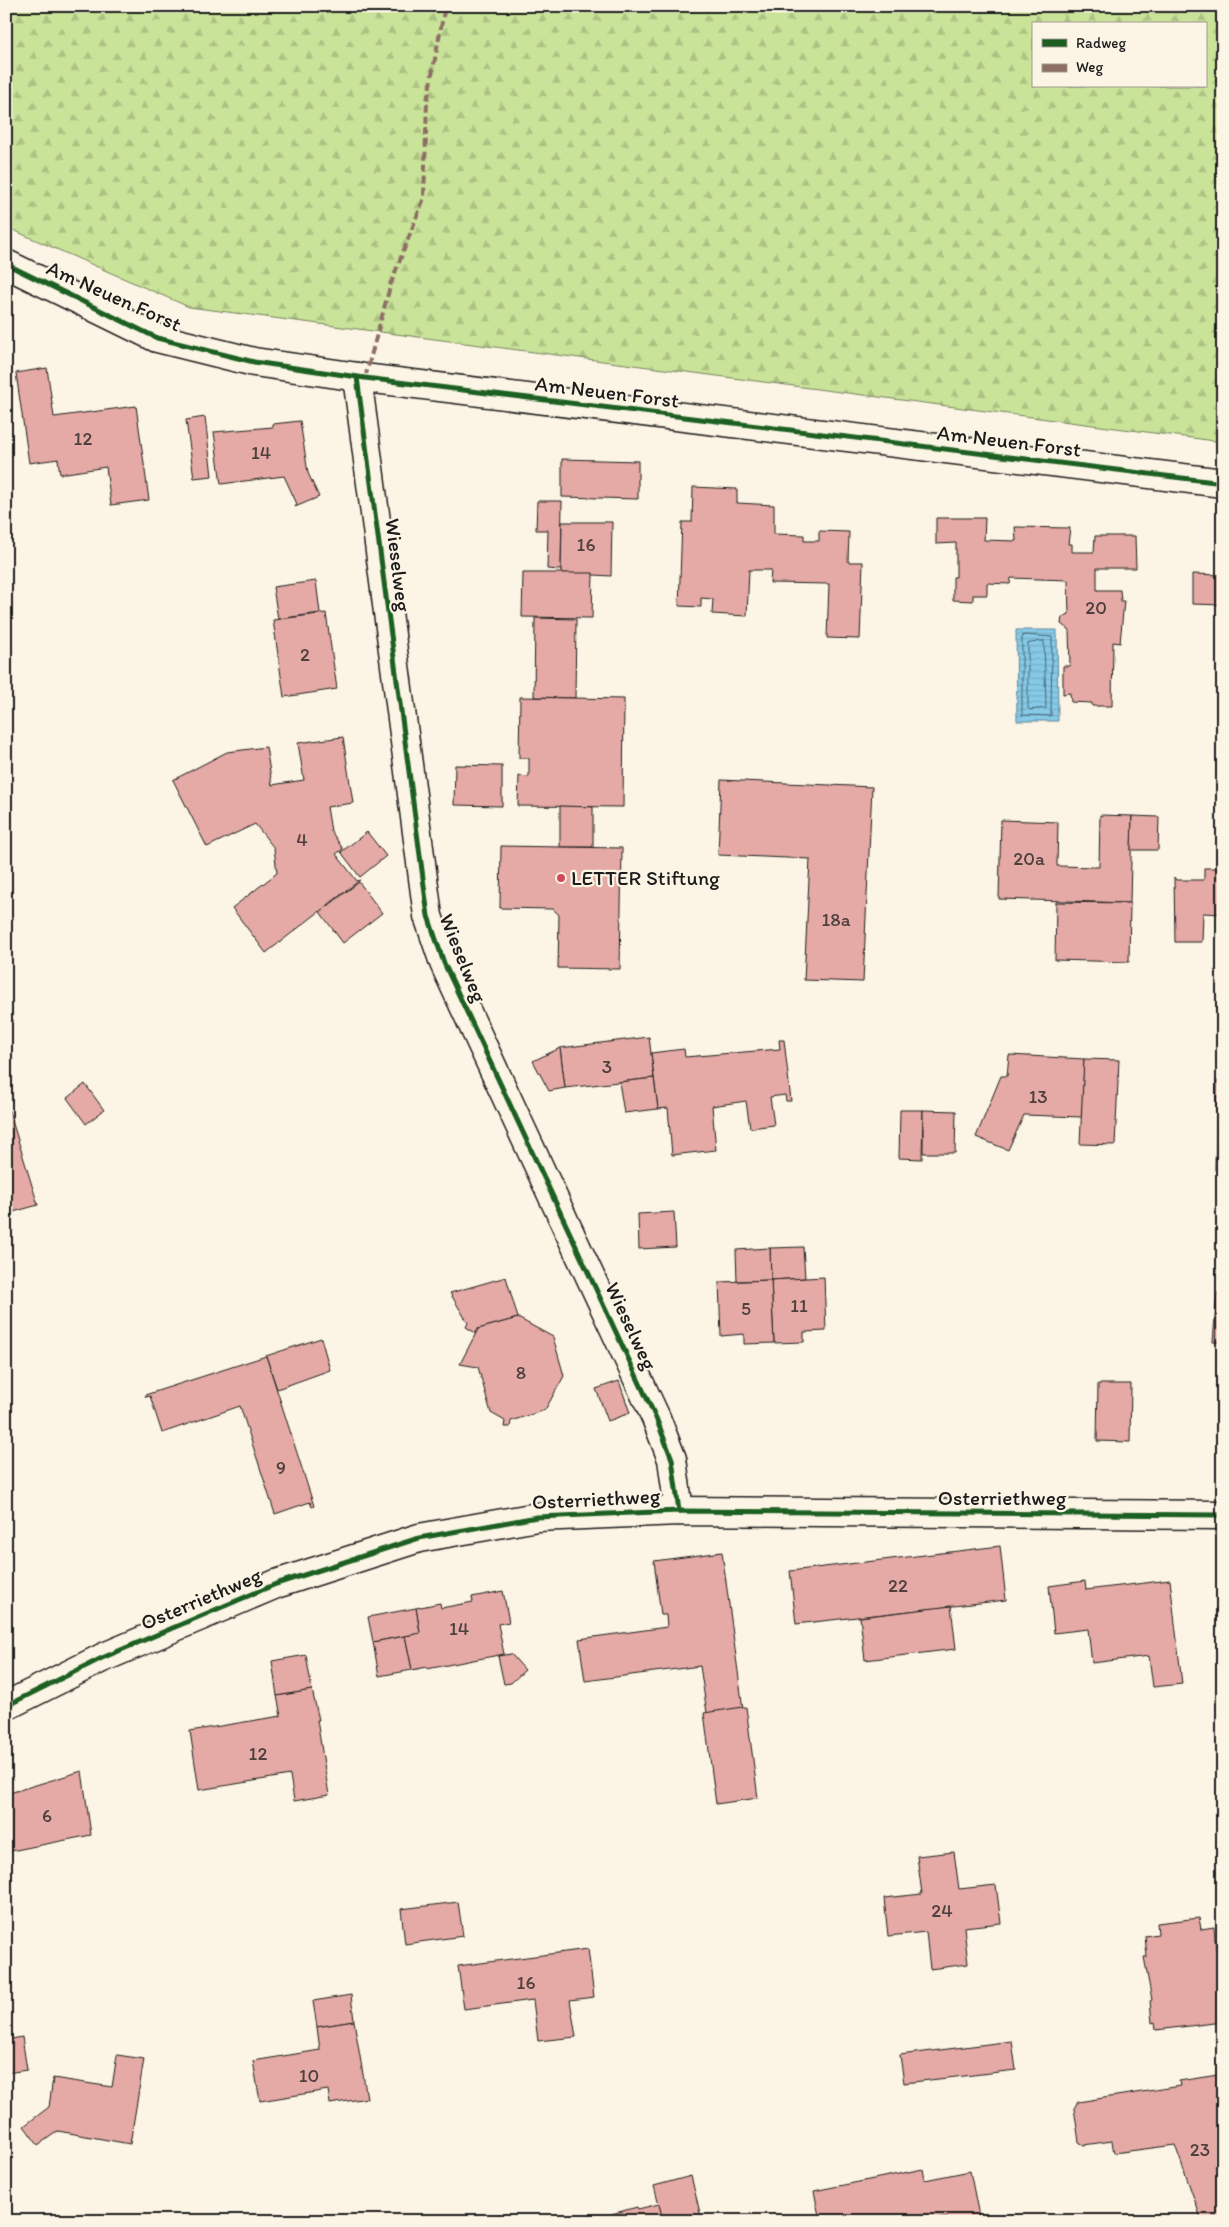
<svg xmlns="http://www.w3.org/2000/svg" width="1229" height="2227" viewBox="0 0 1229 2227" font-family="Itim,sans-serif">
<style>
.forest{fill:url(#forest-firs);stroke:#72805a;fill-rule:evenodd}
.water{fill:url(#water-rules);stroke:#5c8496}
.lines{fill:none;stroke-linecap:round;stroke-linejoin:round}
.shore{stroke:#46626e;stroke-width:1}
.building{fill:#e5aaa5;stroke:#1c1c1c}
.minor-casing{stroke:#1c1c1c;stroke-width:31}
.minor{stroke:#fcf5e5;stroke-width:28}
.quiet{stroke:#8d6e63;stroke-width:4;stroke-dasharray:8 4;stroke-linecap:butt}
.cycleway-casing{stroke:#fcf5e5;stroke-width:8}
.cycleway{stroke:#1b5e20;stroke-width:5}
.poi-dot{fill:#d1495b;stroke:#fcf5e5;stroke-width:2}
.labels{text-anchor:middle;stroke-width:4.5;stroke-linejoin:round;paint-order:stroke}
.number-label{font-size:19px;fill:#4e403e}
.street-label{font-size:21px;fill:#1c1c1c;stroke:#fcf5e5}
.poi-label{font-size:21px;fill:#1c1c1c;stroke:#fcf5e5;text-anchor:start}
</style>
<defs>
<pattern id="forest-firs" width="22" height="20" patternUnits="userSpaceOnUse" patternTransform="scale(1.25)"><rect width="22" height="20" fill="#c9e399"/><path d="M5 1l3.5 6h-7zM16 11l3.5 6h-7z" fill="#acc283"/></pattern>
<pattern id="water-rules" width="6" height="5" patternUnits="userSpaceOnUse" patternTransform="scale(1.25)"><rect width="6" height="5" fill="#86cae8"/><path d="M0 2.5h6" fill="none" stroke="#73adc6"/></pattern>
</defs>
<rect width="100%" height="100%" fill="#fcf5e5"/>
<filter id="ink" filterUnits="userSpaceOnUse"><feTurbulence type="fractalNoise" baseFrequency=".02" numOctaves="2"/><feDisplacementMap in="SourceGraphic" scale="10" xChannelSelector="R" yChannelSelector="G"/><feConvolveMatrix kernelMatrix="1 2 1 2 8 2 1 2 1" color-interpolation-filters="sRGB"/></filter>
<g filter="url(#ink)">
<path class="forest" d="M6 6H1223V442L189 307 6 227ZM1033 24H1205V86H1033Z"/>
<polygon class="water" points="1016,630 1057,630 1058,721 1017,721"/>
<g class="lines">
<g class="shore">
<polygon points="1024,635 1052,637 1051,716 1022,715 1022,638"/>
<polygon points="1044,641 1046,708 1030,710 1028,708 1028,644"/>
</g>
</g>
<g class="building">
<polygon points="47,368 54,417 136,406 149,500 111,505 106,467 60,474 58,459 29,463 16,373"/>
<polygon points="205,417 212,476 194,478 186,420"/>
<polygon points="300,421 308,473 319,497 295,507 297,504 284,476 221,484 214,432 273,427 273,424"/>
<polygon points="562,459 638,461 638,499 562,497"/>
<polygon points="693,487 737,489 737,503 774,505 774,534 804,535 804,541 819,541 819,531 849,532 848,562 863,562 860,639 827,638 829,584 770,583 771,570 749,570 747,616 712,614 713,599 701,598 701,607 679,606 682,522 692,522"/>
<polygon points="537,501 562,501 561,570 547,569 548,530 536,530"/>
<polygon points="936,518 985,518 984,540 1016,541 1015,527 1070,528 1068,544 1072,544 1072,552 1094,552 1095,536 1135,536 1136,568 1097,568 1097,590 1120,590 1121,601 1124,601 1120,643 1113,642 1112,706 1092,706 1092,703 1071,702 1070,693 1063,694 1063,666 1070,666 1069,630 1061,624 1062,617 1069,614 1068,580 1011,578 1010,584 987,583 987,595 973,595 973,601 953,600 953,577 956,577 956,543 936,544"/>
<polygon points="562,522 612,522 611,576 561,573"/>
<polygon points="523,573 593,573 592,618 522,617"/>
<polygon points="1192,574 1223,575 1223,605 1192,604"/>
<polygon points="316,581 320,613 278,619 273,587"/>
<polygon points="326,613 337,689 284,697 273,620"/>
<polygon points="535,618 576,619 575,698 534,697"/>
<polygon points="520,697 624,699 623,807 518,806 519,776 529,777 529,758 519,758"/>
<polygon points="343,737 353,803 327,807 331,831 343,849 336,854 357,881 360,880 266,953 232,908 277,873 274,848 255,824 207,847 173,780 227,752 266,747 272,785 304,780 298,743"/>
<polygon points="455,765 502,766 502,806 454,805"/>
<polygon points="721,780 872,787 863,982 804,980 810,859 718,855"/>
<polygon points="560,806 593,807 593,847 560,847"/>
<polygon points="1100,815 1132,816 1130,903 999,899 1001,820 1058,822 1057,866 1099,867"/>
<polygon points="1132,816 1159,817 1158,850 1131,850"/>
<polygon points="367,832 386,856 360,877 341,852"/>
<polygon points="501,846 622,848 620,969 558,968 559,915 553,909 500,908"/>
<polygon points="1204,868 1223,868 1223,914 1203,913 1202,942 1175,942 1174,877 1176,880 1204,880"/>
<polygon points="359,882 382,913 343,943 320,912"/>
<polygon points="1056,902 1130,903 1129,962 1055,960"/>
<polygon points="649,1037 654,1078 565,1088 560,1048"/>
<polygon points="779,1040 784,1040 791,1101 786,1101 785,1095 770,1097 774,1125 750,1128 746,1101 712,1106 716,1150 672,1155 668,1108 658,1109 651,1053 684,1049 685,1057 780,1049"/>
<polygon points="560,1048 565,1088 549,1091 533,1061"/>
<polygon points="1009,1055 1084,1059 1082,1117 1024,1115 1008,1150 976,1137 1001,1076 1007,1076"/>
<polygon points="1084,1059 1119,1060 1115,1145 1080,1144"/>
<polygon points="654,1078 658,1109 624,1113 619,1082"/>
<polygon points="1217,1081 1223,1081 1223,1170 1215,1170"/>
<polygon points="85,1084 104,1110 86,1124 67,1098"/>
<polygon points="6,1101 38,1205 6,1214"/>
<polygon points="900,1110 923,1110 922,1159 899,1158"/>
<polygon points="923,1110 956,1111 955,1153 923,1153"/>
<polygon points="674,1212 676,1247 639,1249 638,1214"/>
<polygon points="803,1247 805,1278 771,1280 770,1248"/>
<polygon points="770,1248 771,1280 737,1281 736,1250"/>
<polygon points="506,1277 518,1318 478,1329 477,1334 466,1327 468,1323 450,1293"/>
<polygon points="824,1277 826,1331 804,1332 804,1342 774,1343 771,1280"/>
<polygon points="771,1280 774,1343 744,1344 744,1334 721,1336 719,1282"/>
<polygon points="1217,1293 1223,1293 1223,1342 1213,1342"/>
<polygon points="518,1318 553,1337 564,1376 545,1410 511,1421 510,1427 504,1427 505,1421 491,1413 478,1367 460,1364 478,1329"/>
<polygon points="321,1338 330,1370 277,1389 266,1356"/>
<polygon points="266,1356 314,1506 312,1507 310,1502 275,1514 240,1406 162,1433 150,1396 146,1397 145,1395"/>
<polygon points="619,1381 630,1413 608,1421 596,1389"/>
<polygon points="1098,1384 1131,1384 1130,1442 1097,1441"/>
<polygon points="1000,1546 1006,1600 796,1624 790,1571"/>
<polygon points="722,1552 743,1709 707,1713 700,1666 585,1681 579,1639 667,1627 666,1615 661,1615 654,1561"/>
<polygon points="1170,1580 1182,1684 1153,1687 1149,1656 1092,1663 1088,1629 1054,1633 1049,1586 1085,1581 1086,1590"/>
<polygon points="503,1591 509,1622 498,1624 504,1654 427,1669 427,1667 412,1670 405,1636 420,1633 416,1608 440,1603 441,1608 473,1602 472,1597"/>
<polygon points="951,1606 956,1649 865,1660 860,1617"/>
<polygon points="416,1608 420,1633 373,1642 368,1617"/>
<polygon points="405,1636 412,1670 379,1676 373,1642"/>
<polygon points="511,1654 525,1670 511,1683 504,1684 498,1656"/>
<polygon points="306,1655 312,1690 277,1696 272,1661"/>
<polygon points="312,1690 319,1720 317,1720 329,1795 294,1801 290,1775 199,1790 190,1731 281,1716 277,1696"/>
<polygon points="743,1707 746,1707 758,1798 716,1804 704,1713"/>
<polygon points="82,1771 91,1835 6,1852 6,1794"/>
<polygon points="954,1852 959,1889 996,1885 1001,1923 964,1927 968,1964 930,1969 926,1932 888,1936 884,1898 922,1894 917,1856"/>
<polygon points="458,1902 463,1936 405,1944 401,1909"/>
<polygon points="1199,1918 1201,1929 1214,1927 1216,1949 1219,1948 1223,1954 1223,1966 1222,1970 1219,1971 1223,2022 1156,2030 1155,2022 1152,2023 1150,2001 1152,2000 1144,1957 1147,1957 1145,1936 1158,1934 1157,1923"/>
<polygon points="588,1949 594,1997 570,2000 576,2037 538,2041 533,2000 464,2009 458,1966"/>
<polygon points="351,1995 354,2021 317,2027 313,2001"/>
<polygon points="354,2021 367,2098 330,2104 328,2090 260,2101 253,2061 320,2050 317,2027"/>
<polygon points="22,2037 27,2070 6,2073 6,2040"/>
<polygon points="1012,2041 1016,2070 904,2083 900,2055"/>
<polygon points="117,2055 144,2059 130,2144 58,2131 38,2145 24,2126 49,2107 53,2078 112,2087"/>
<polygon points="1218,2075 1223,2081 1223,2094 1220,2095 1223,2117 1223,2221 1202,2221 1175,2145 1114,2153 1112,2141 1084,2145 1079,2142 1074,2108 1078,2102 1180,2086 1179,2081"/>
<polygon points="923,2169 925,2180 970,2171 980,2221 948,2221 947,2217 929,2221 820,2221 814,2191"/>
<polygon points="691,2176 702,2221 663,2221 654,2186"/>
<polygon points="659,2204 663,2221 586,2221 637,2207 638,2209"/>
</g>
<g class="lines">
<g class="minor-casing">
<g id="minor">
<polyline points="6,264 157,338 254,362 365,378 1223,483"/>
<polyline points="357,377 428,916 444,963 656,1418 672,1459 679,1511"/>
<polyline points="6,1706 102,1658 276,1584 419,1538 537,1517 679,1511 1223,1515"/>
</g>
</g>
<use href="#minor" class="minor"/>
<polyline class="quiet" points="365,378 391,283 424,198 427,101 445,6"/>
<g class="cycleway-casing">
<g id="cycleway">
<polyline points="6,264 157,338 254,362 365,378 1223,483"/>
<polyline points="357,377 428,916 444,963 656,1418 672,1459 679,1511"/>
<polyline points="6,1706 102,1658 276,1584 419,1538 537,1517 679,1511 1223,1515"/>
</g>
</g>
<use href="#cycleway" class="cycleway"/>
</g>
</g>
<circle class="poi-dot" cx="561" cy="878" r="5"/>
<g class="labels">
<g class="number-label">
<text x="83" y="445">12</text>
<text x="261" y="459">14</text>
<text x="586" y="551">16</text>
<text x="1096" y="614">20</text>
<text x="305" y="661">2</text>
<text x="302" y="846">4</text>
<text x="1029" y="865">20a</text>
<text x="836" y="926">18a</text>
<text x="607" y="1073">3</text>
<text x="1038" y="1103">13</text>
<text x="799" y="1312">11</text>
<text x="746" y="1315">5</text>
<text x="521" y="1379">8</text>
<text x="281" y="1474">9</text>
<text x="898" y="1592">22</text>
<text x="459" y="1635">14</text>
<text x="258" y="1760">12</text>
<text x="47" y="1822">6</text>
<text x="942" y="1917">24</text>
<text x="526" y="1989">16</text>
<text x="309" y="2082">10</text>
<text x="1200" y="2156">23</text>
</g>
<g class="street-label">
<text transform="translate(114 296) rotate(24)" y="7">Am Neuen Forst</text>
<text transform="translate(607 392) rotate(7)" y="7">Am Neuen Forst</text>
<text transform="translate(1009 441) rotate(7)" y="7">Am Neuen Forst</text>
<text transform="translate(398 565) rotate(83)" y="7">Wieselweg</text>
<text transform="translate(463 958) rotate(68)" y="7">Wieselweg</text>
<text transform="translate(631 1326) rotate(65)" y="7">Wieselweg</text>
<text x="1002" y="1505">Osterriethweg</text>
<text transform="translate(596 1499) rotate(-3)" y="7">Osterriethweg</text>
<text transform="translate(201 1599) rotate(-23)" y="7">Osterriethweg</text>
</g>
<g class="poi-label">
<text x="571" y="885">LETTER Stiftung</text>
</g>
</g>
<rect width="1229" height="2227" fill="none" stroke="#fcf5e5" stroke-width="25"/>
<rect x="12" y="12" width="1204" height="2202" fill="none" stroke="#1c1c1c" stroke-width="2" filter="url(#ink)"/>
<rect x="1032" y="22" width="175" height="65" fill="#fcf5e5" stroke="#a29e95"/>
<rect x="1042" y="39" width="25" height="8" fill="#1b5e20" stroke="#a29e95"/>
<text x="1076" y="48" font-size="15" fill="#1c1c1c">Radweg</text>
<rect x="1042" y="64" width="25" height="8" fill="#8d6e63" stroke="#a29e95"/>
<text x="1076" y="72" font-size="15" fill="#1c1c1c">Weg</text>
</svg>
